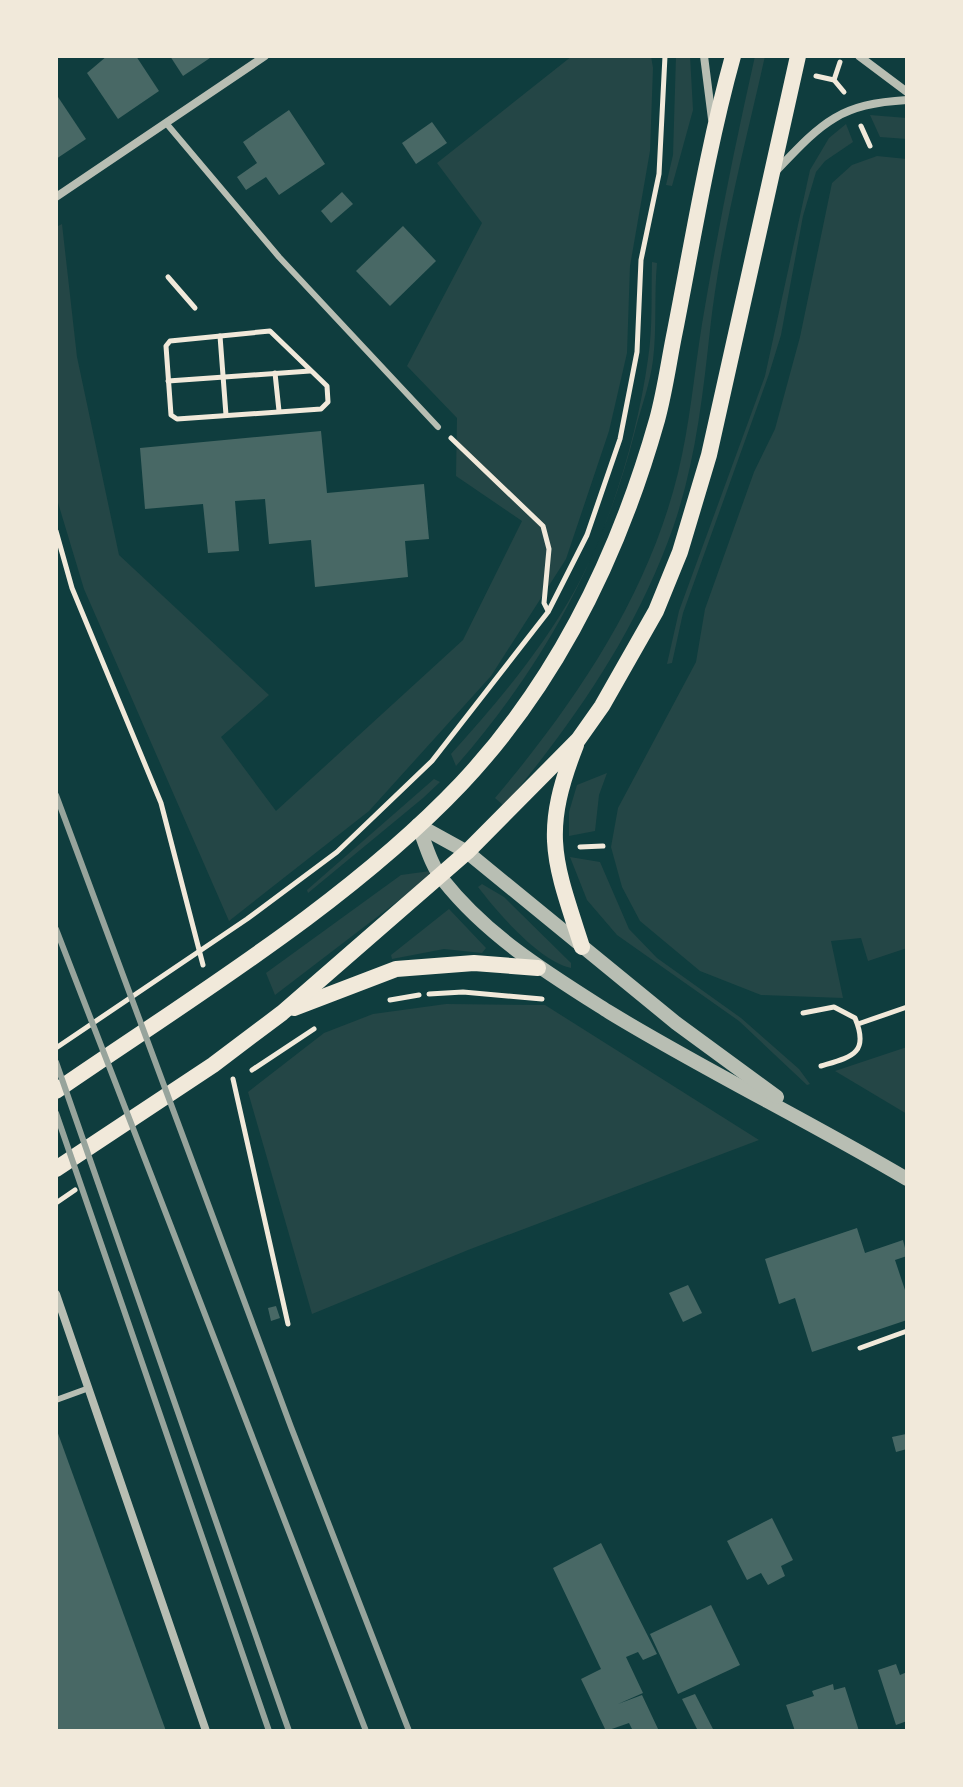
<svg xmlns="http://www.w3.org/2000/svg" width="963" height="1787" viewBox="0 0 963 1787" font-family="Ubuntu,sans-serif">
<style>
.green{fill:#244646}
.building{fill:#486865}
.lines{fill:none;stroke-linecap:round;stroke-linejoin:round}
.path{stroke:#f1e9da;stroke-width:5}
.service{stroke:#b8beb3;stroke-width:6}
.minor{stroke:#b8beb3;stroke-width:8}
.tertiary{stroke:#b8beb3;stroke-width:14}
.secondary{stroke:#f1e9da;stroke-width:16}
.rail{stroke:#97a49c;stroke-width:6}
</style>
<rect width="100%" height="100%" fill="#0f3d3e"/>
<g class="green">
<polygon points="572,56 651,56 653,68 650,151 630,266 627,353 609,431 566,559 491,676 369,811 229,921 84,589 56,496 56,227 62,224 77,357 119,555 269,695 221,737 276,811 463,640 522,521 456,476 457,418 407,366 482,223 437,163"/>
<polygon points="676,56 690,56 693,110 672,186 666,185 673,155"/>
<path d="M755 56H765C745 146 720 238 710 330 702 403 694 475 667 544 629 643 571 725 504 806L495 798C575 703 648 596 678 473 690 424 694 374 702 324 717 234 735 145 755 56Z"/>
<polygon points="870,115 907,118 907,139 880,137"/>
<polygon points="846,124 853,142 825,161 816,172 803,216 781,335 769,374 683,613 672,663 667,664 679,611 765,376 810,170 829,138"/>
<polygon points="877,156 907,159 907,948 868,961 861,938 831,941 843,998 761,995 700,971 640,921 622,887 611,847 618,808 696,662 705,609 754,472 775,429 800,337 832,183 852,165"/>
<path d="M652 262 657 263C654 295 657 329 653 360 650 384 641 408 635 431 603 558 542 668 456 766L451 754C497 703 541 651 575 590 611 525 638 432 648 359 653 328 651 294 652 262Z"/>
<polygon points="607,773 599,795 595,831 569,836 569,812 577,785"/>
<polygon points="434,779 440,782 423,798 308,893 307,890"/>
<polygon points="570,857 600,862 629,929 657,958 741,1018 799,1069 810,1084 807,1085 739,1021 617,935 587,900"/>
<polygon points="430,871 428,878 275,995 266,973 401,875"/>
<path d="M482 884 504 897 571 963V968C539 961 498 913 478 887Z"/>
<polygon points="449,909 486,948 482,953 444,949 392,959 391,955"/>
<polygon points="446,1004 545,1005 759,1140 468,1250 312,1314 248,1092 324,1033 373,1014"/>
<polygon points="907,1047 907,1114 835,1071"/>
</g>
<g class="building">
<polygon points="107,56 136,56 159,91 118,119 87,73"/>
<polygon points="170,56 213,56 183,76"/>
<polygon points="56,94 86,139 56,159"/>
<polygon points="289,110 325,164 279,195 266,177 246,190 237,177 257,163 243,142"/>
<polygon points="432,122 447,143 416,164 402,143"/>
<polygon points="342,192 353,204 331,223 321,211"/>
<polygon points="403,226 436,261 390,306 356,271"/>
<polygon points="321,431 327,493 424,484 429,539 405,541 408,577 315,587 311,540 269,544 265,499 235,501 239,551 208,553 203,504 145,509 140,448"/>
<polygon points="857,1228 865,1253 903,1240 907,1256 895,1260 907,1296 907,1320 812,1352 795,1298 779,1304 765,1259"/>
<polygon points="688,1285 702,1313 683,1322 669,1293"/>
<polygon points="276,1306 280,1318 271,1321 268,1308"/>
<polygon points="56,1428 166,1731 56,1731"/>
<polygon points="906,1434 907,1449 896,1452 892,1437"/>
<polygon points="772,1518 793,1560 781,1566 785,1576 768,1585 761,1573 747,1580 727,1541"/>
<polygon points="601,1543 657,1654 643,1660 638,1652 626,1657 643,1693 618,1704 642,1695 659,1731 633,1731 629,1723 606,1731 581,1679 601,1669 553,1568"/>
<polygon points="711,1605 740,1665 678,1694 650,1634"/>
<polygon points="896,1664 900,1675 907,1672 907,1721 896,1725 878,1670"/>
<polygon points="833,1684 834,1690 845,1687 859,1731 795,1731 786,1705 814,1696 812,1691"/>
<polygon points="695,1694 714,1731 698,1731 682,1699"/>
</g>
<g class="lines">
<g class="path">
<polyline points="816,76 834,80 844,92"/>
<polyline points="834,80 840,62"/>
<polyline points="861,126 870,146"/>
<polyline points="168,277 195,308"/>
<polygon points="270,331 327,386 328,402 321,409 177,419 171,415 166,346 170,341"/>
<polyline points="220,336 226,415"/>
<polyline points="275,373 279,411"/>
<polyline points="168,381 310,371"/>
<polyline points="451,438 543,526 549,549 544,603 548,611"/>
<polyline points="56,531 72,588 161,803 203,965"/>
<polyline points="580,847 603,846"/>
<polyline points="429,994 463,992 542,999"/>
<polyline points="390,1000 419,995"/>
<path d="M803 1013 834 1007 855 1018C870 1054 851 1057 821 1066"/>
<polyline points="858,1024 907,1007"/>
<polyline points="56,1048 247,919 337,852 432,761 548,612 587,535 620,439 637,352 641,260 659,174 665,56"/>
<polyline points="252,1070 314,1029"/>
<polyline points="233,1079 288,1324"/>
<polyline points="56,1203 75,1190"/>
<polyline points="860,1348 907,1331"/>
</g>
<g class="service">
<polyline points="166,123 279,257 438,427"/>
<polyline points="56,1400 89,1388"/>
</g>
<g class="minor">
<polyline points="704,56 712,119"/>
<polyline points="859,56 907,92"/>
<path d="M776 171C822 123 838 104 907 100"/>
<polyline points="56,197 265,56"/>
<polyline points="56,1294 206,1731"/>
</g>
<g class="tertiary">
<path d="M418 825C425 842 431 866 443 880 488 937 549 974 609 1012 706 1071 809 1121 907 1179"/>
<polyline points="418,825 467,852 676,1023 777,1097"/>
</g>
<g class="secondary">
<path d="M576 745C541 834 554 860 582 947"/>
<polyline points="294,1008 396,969 474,963 538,968"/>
<path d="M56 1091C191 998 348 903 461 784 557 682 619 554 657 420 665 391 669 360 675 331 693 239 708 146 733 56"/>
<polyline points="56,1169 213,1065 282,1013 467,852 578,740 602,706 656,611 680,552 709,455 798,56"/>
</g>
<g class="rail">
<polyline points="56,795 291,1427 409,1731"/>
<polyline points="56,929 366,1731"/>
<polyline points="56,1062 289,1731"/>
<polyline points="56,1113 269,1731"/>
</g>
</g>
<rect width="963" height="1787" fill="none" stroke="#f1e9da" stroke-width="116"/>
</svg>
